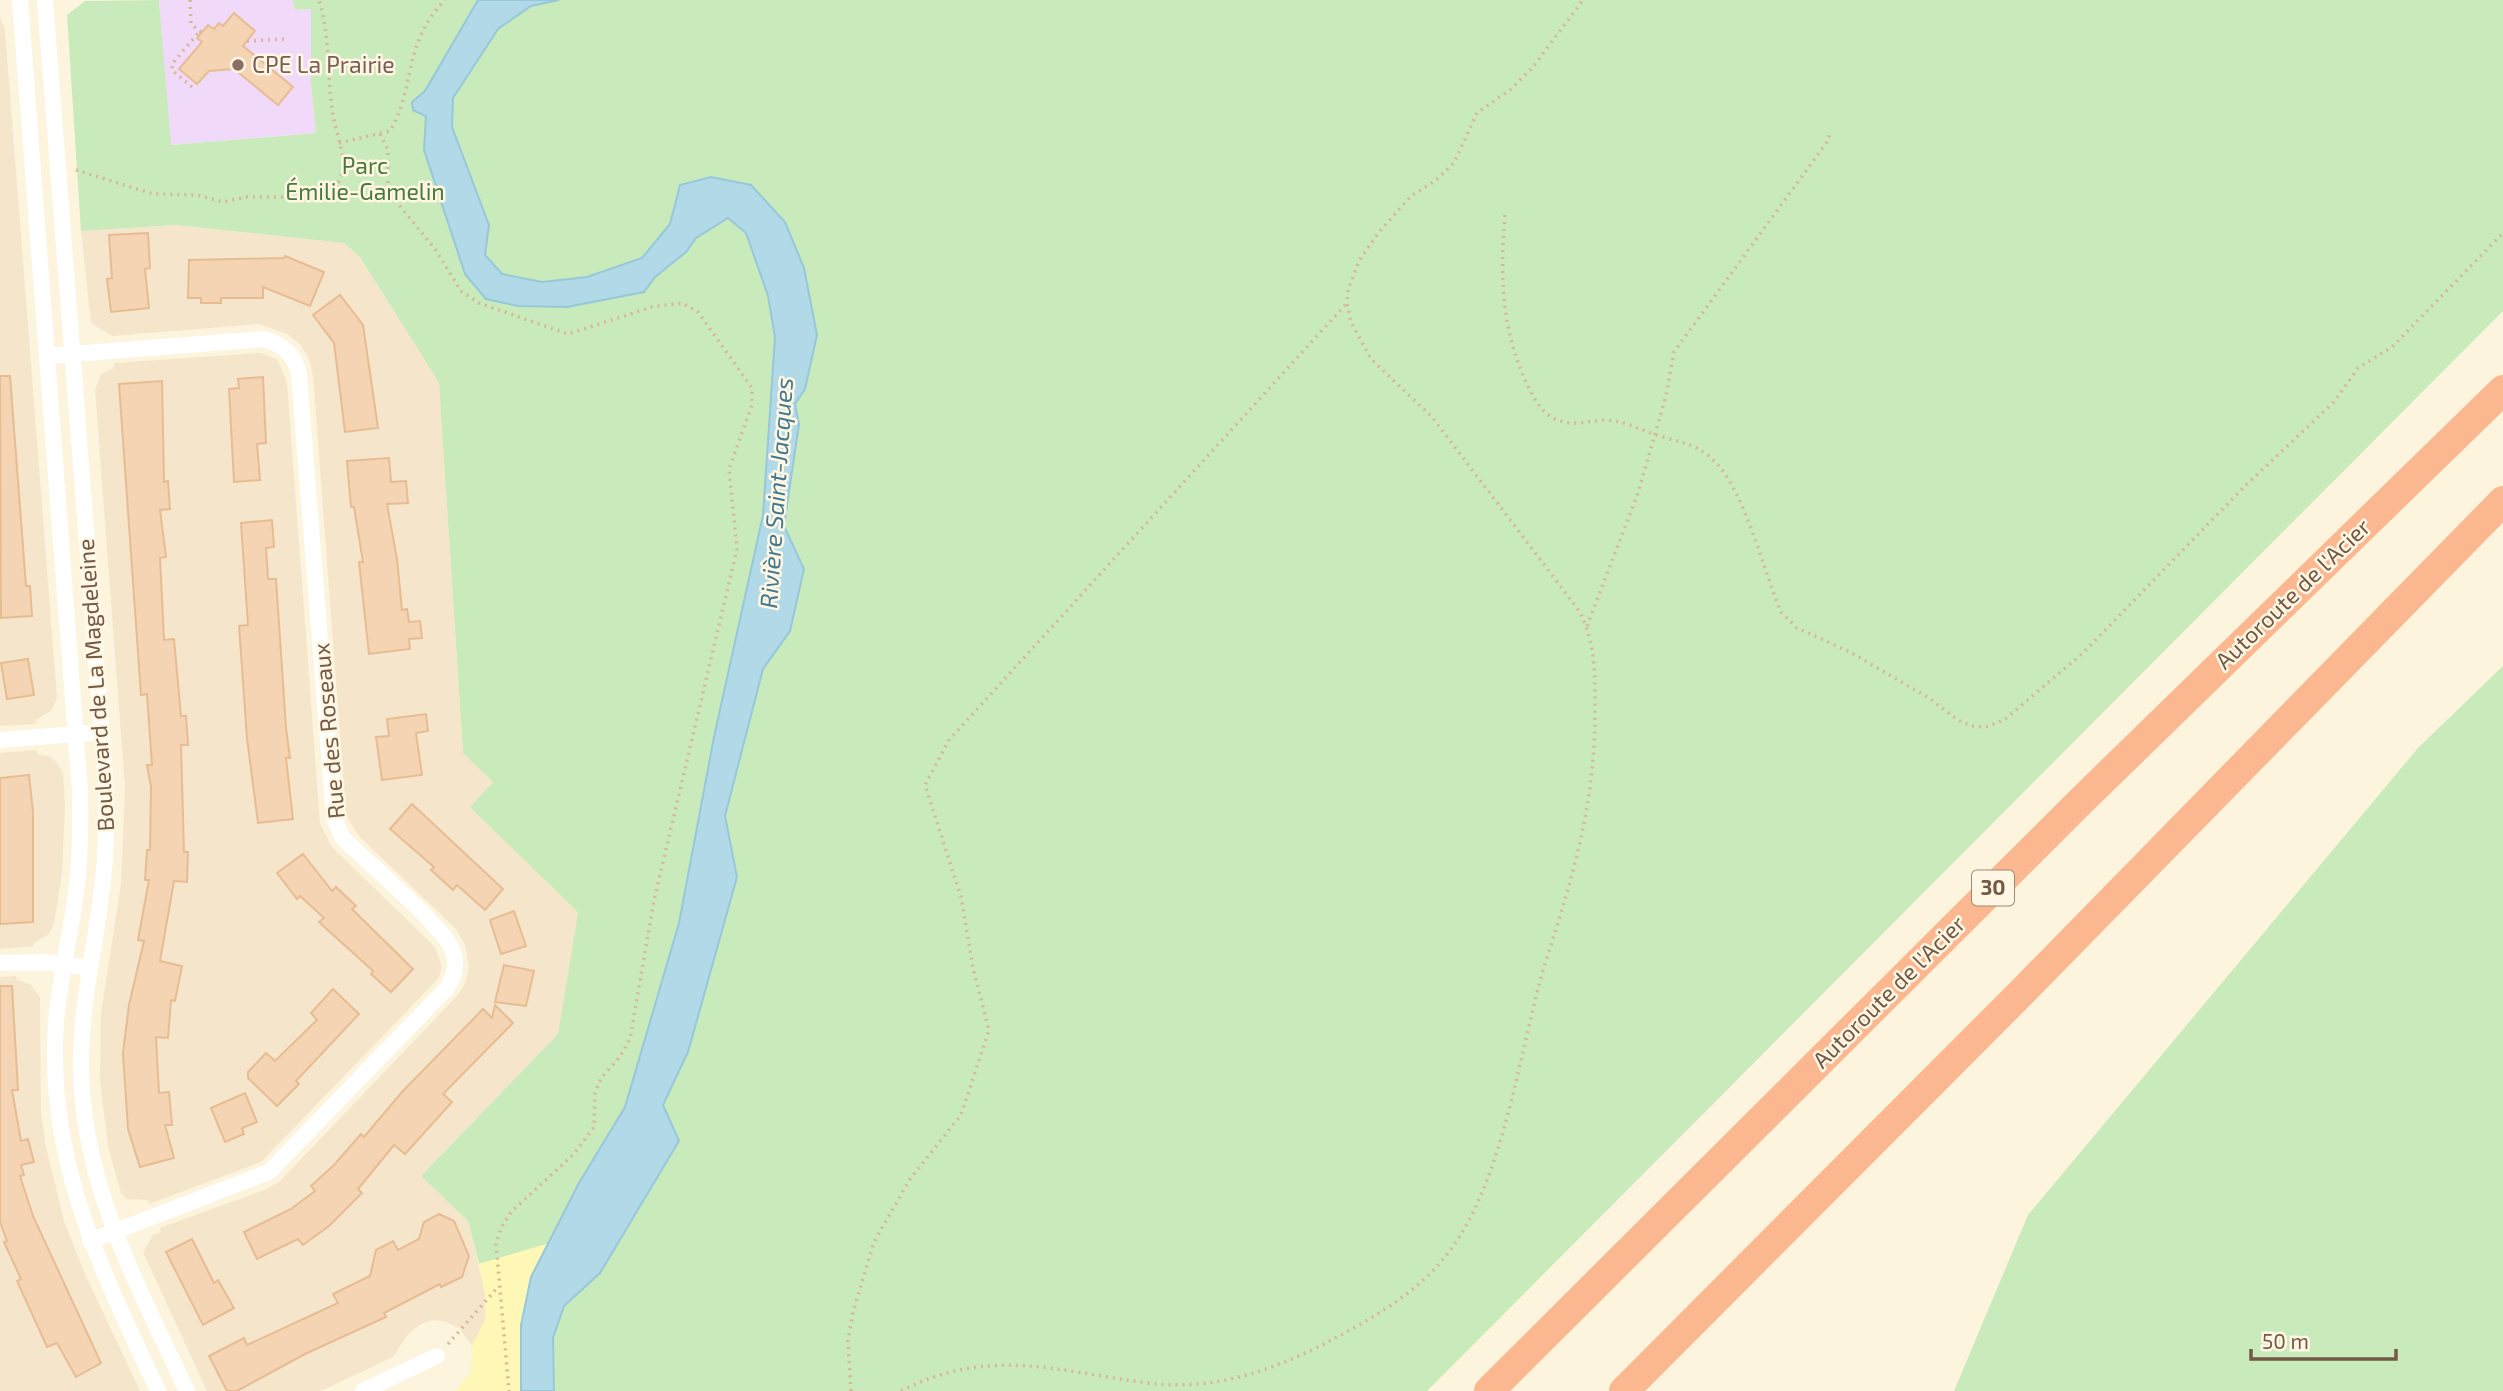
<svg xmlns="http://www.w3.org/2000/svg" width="2503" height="1391" viewBox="0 0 2503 1391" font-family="'Exo 2',sans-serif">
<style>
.residential{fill:#f5e6cb}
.education{fill:#f1daf9}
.green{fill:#c9eabb}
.sand{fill:#fff7b5}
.water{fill:#b1d9e7;stroke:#97c8d9;stroke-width:2}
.building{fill:#f4d4b3;stroke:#e7bc93;stroke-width:2}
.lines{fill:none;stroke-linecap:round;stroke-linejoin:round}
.path{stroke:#d8b797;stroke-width:3.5;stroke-dasharray:2 5;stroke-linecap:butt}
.minor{stroke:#fff;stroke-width:16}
.motorway{stroke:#fbb890;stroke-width:30}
.education-dot{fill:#8d6e63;stroke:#fff7e4;stroke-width:2.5}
.labels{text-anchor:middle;stroke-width:5;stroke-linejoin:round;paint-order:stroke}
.shield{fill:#fff7e4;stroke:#9d8975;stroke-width:2}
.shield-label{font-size:21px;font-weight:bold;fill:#735a45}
.education-label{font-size:23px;fill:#785e54;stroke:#fff7e4;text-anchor:start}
.park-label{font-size:23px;fill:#487a3c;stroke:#fff7e4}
.street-label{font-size:23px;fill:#735a45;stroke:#fff7e4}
.water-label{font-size:24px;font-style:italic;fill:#41798f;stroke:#fff7e4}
</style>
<rect width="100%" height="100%" fill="#fdf4dd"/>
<g class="residential">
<polygon points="0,17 5,30 57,697 52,710 36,720 37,724 0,726"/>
<polygon points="176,225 344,243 360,257 439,383 463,753 493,782 471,807 578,911 558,1034 421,1176 468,1221 485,1293 485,1320 481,1334 472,1346 459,1328 446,1322 433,1320 421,1324 408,1334 393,1357 321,1391 207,1391 143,1252 153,1235 161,1232 160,1228 267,1189 280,1181 458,995 466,981 469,966 465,945 456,929 359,836 346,816 313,376 309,359 300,344 287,334 258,324 112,336 91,323 81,231"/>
<polygon points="261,353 277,359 287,382 320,823 332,847 435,947 442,967 438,979 261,1162 149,1204 148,1200 127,1199 121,1193 108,1147 100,1080 101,1013 121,884 125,789 95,390 101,374 114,368 114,363"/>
<polygon points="37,750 37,754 49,756 57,763 63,773 65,804 62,874 54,924 49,934 34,943 34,946 0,949 0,753"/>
<polygon points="16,976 17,980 30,984 40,997 41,1112 46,1147 64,1221 85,1274 140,1391 0,1391 0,977"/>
</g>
<polygon class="education" points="159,0 293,0 295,10 311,9 311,85 316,133 170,145"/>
<g class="green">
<polygon points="159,0 171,145 316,133 311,85 311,9 295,10 293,0 478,0 425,92 412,102 426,115 425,150 465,274 567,307 643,292 655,277 686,252 696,238 728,218 746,233 768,296 775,337 763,515 714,737 679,923 625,1107 579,1183 550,1243 479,1264 468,1221 421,1176 558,1034 578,912 470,807 493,782 463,753 439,383 360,257 344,243 176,225 81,231 67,15 85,1"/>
<polygon points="559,0 2503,0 2503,311 1427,1391 554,1391 553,1338 564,1306 600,1273 679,1142 663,1105 688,1052 737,877 725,816 763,669 790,631 804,569 784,526 799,424 795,404 805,389 784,222 751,185 711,177 680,185 670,224 642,258 587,277 542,282 502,274 485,255 489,225 452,127 453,97 498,30 531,6"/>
<polygon points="2503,666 2503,1391 1954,1391 2028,1215 2418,748"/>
</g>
<polygon class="sand" points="550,1243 531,1277 521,1325 521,1391 456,1391 471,1372 472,1346 485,1320 485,1293 479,1264"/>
<polygon class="water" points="478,0 559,0 531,6 498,29 453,98 452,127 489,225 485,255 502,274 542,282 587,277 642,258 670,224 680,185 711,177 751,185 785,222 804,268 817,335 805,389 795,404 799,424 784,526 804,569 790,631 763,669 725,816 737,877 688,1052 663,1105 679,1141 600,1273 564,1306 553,1338 554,1391 521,1391 521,1325 531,1277 579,1183 625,1107 679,923 714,737 763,515 775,337 768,296 746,233 728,218 696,238 686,252 655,277 644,292 567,307 518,306 486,299 465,274 424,150 426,116 413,110 412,102 425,91"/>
<g class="building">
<polygon points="234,13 255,31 243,46 293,87 278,105 234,69 209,71 197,84 179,69 202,42 197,38 208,25 214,29 219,23 223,26"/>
<polygon points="148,233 150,268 145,269 149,308 111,312 107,279 112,278 109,235"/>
<polygon points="285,256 324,272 310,306 263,287 263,298 221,298 221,303 201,303 201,298 188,298 189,260 284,258"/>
<polygon points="340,295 363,325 378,428 345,432 334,343 313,315"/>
<polygon points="0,376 10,376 26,586 30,586 32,616 1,618"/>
<polygon points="263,377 266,443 257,444 260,480 234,482 229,389 239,388 238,379"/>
<polygon points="162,381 164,482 168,481 170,509 160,510 166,557 160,558 164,640 174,639 181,716 186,716 188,745 181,745 184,852 188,852 187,882 174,881 160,961 182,966 175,1001 171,1000 168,1038 156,1037 159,1093 169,1092 172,1125 165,1125 174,1158 140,1167 128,1129 123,1053 129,1005 144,941 138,940 149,880 145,880 147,850 150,850 151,787 147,765 152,765 147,694 141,695 119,384"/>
<polygon points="389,458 391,482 406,481 408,503 387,504 397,559 402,610 407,609 409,622 420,621 422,638 409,639 410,649 369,654 359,562 363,562 354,507 351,507 347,461"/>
<polygon points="272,520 274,547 266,548 268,579 276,579 286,728 290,758 286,758 293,819 258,823 247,738 239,626 248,625 241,523"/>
<polygon points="28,659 34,695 7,699 1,663"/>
<polygon points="426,714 428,731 416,733 422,775 382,780 376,737 389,736 387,719"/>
<polygon points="29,775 33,812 33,922 0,924 0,778"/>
<polygon points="412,804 503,889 485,910 457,885 453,890 431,870 434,867 390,829"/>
<polygon points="303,854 332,891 336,887 356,906 352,909 413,969 391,992 371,974 373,971 319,922 324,918 300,896 297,899 277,873"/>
<polygon points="514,911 526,946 501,954 490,920"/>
<polygon points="504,965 534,971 526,1006 495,1002"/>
<polygon points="0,986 12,986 18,1090 12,1090 21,1141 28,1139 34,1162 21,1165 24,1175 20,1176 33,1216 101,1363 76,1377 57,1343 47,1347 17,1281 21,1279 4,1242 7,1241 0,1222"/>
<polygon points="333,989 359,1014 296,1081 299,1084 277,1106 248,1078 248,1072 266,1053 275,1061 317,1020 311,1013"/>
<polygon points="495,1005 513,1023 443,1094 452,1102 405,1154 394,1145 358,1189 362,1193 329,1226 303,1245 298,1239 257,1259 244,1232 291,1209 315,1191 311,1186 334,1165 361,1134 364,1137 402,1092 483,1009 492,1018"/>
<polygon points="245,1093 257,1122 242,1128 244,1134 225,1142 211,1108"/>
<polygon points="439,1214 454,1221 469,1256 462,1277 441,1287 440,1284 384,1313 386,1317 305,1354 237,1391 227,1391 209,1356 244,1338 247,1345 338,1303 333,1294 370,1276 376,1250 393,1241 398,1250 419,1239 424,1222"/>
<polygon points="192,1239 214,1283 218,1280 234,1308 203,1325 166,1252"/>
</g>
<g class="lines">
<g class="path">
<polyline points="190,0 191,24 202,33"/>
<polyline points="247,41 286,39"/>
<polyline points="192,87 172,70 172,64 200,31"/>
<polyline points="380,134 388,150 388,184 393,198 435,249 461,291 479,303 568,334 652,307 682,303 698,312 752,388 752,405 729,469 737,549 654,900 630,1039 619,1058 601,1078 595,1093 594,1127 574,1154 511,1212 501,1228 496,1244 509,1391"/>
<path d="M339 143 390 131C416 87 402 44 445 0"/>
<path d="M76 170 153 194 197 195 223 202 247 197H322C334 191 341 182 343 168 344 148 334 128 332 109 327 73 330 35 319 0"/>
<path d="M1505 215C1500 273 1501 328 1526 382 1534 399 1544 419 1565 422 1579 425 1593 420 1607 420 1629 422 1644 432 1663 437 1681 442 1697 445 1711 458 1745 488 1762 568 1781 612L1797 628 1850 652 1929 698 1958 720 1972 726 1986 727 2004 720 2083 653 2245 486 2334 402 2358 368 2392 347 2503 233"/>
<polyline points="1587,626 1638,493 1666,396 1674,352 1827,142 1830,133"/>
<polyline points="448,1344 498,1287"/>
<polyline points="851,1391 848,1341 853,1312 874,1242 910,1179 961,1115 989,1030 973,968 961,897 925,785 949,740 1347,303"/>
<path d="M901 1391C989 1346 1056 1371 1148 1383 1211 1391 1269 1372 1324 1344 1364 1323 1408 1299 1438 1265 1504 1193 1517 1056 1545 964 1574 873 1596 801 1595 704 1595 669 1595 644 1580 612L1432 417 1371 359 1351 322 1347 303 1348 290 1359 261 1379 232 1411 196 1435 181 1454 163 1477 113 1511 89 1533 67 1583 0"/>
</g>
<g class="minor">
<path d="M20 0 80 792C81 833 80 873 73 913 67 950 59 986 56 1023 46 1161 102 1271 158 1391"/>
<path d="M45 0 106 788C107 827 106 866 100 904 93 957 81 1008 81 1062 80 1181 138 1286 187 1391"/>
<path d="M47 356 264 339C283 344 296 356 299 375L334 818 342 837C366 862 444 926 453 951 458 965 454 977 447 988L269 1172 90 1241"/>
<polyline points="0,740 102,732"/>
<polyline points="0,963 44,962 89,968"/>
<polyline points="363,1391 437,1356"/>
</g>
<g class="motorway">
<polyline points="1489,1391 2081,801 2503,390"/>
<polyline points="1624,1391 2023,991 2503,501"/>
</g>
</g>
<circle class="education-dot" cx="238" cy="65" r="7"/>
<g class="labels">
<rect class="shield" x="1972" y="870.5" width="42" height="35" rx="5"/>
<g class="shield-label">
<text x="1993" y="895">30</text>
</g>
<g class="education-label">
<text x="252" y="73">CPE La Prairie</text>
</g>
<g class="park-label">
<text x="365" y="174">Parc<tspan x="365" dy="26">Émilie-Gamelin</tspan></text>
</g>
<g class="street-label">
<text transform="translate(2293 594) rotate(-44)" y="8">Autoroute de l'Acier</text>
<text transform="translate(96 685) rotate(-94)" y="8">Boulevard de La Magdeleine</text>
<text transform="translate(329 731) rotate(-95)" y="8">Rue des Roseaux</text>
<text transform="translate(1889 992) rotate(-45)" y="8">Autoroute de l'Acier</text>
</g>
<g class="water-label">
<text transform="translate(777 493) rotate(-86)" y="8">Rivière Saint-Jacques</text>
</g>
</g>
<path d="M2251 1349v10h145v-10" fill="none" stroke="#735a45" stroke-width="3.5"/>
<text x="2262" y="1349" font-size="21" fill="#735a45" stroke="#fff7e4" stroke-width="5" paint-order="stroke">50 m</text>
</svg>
